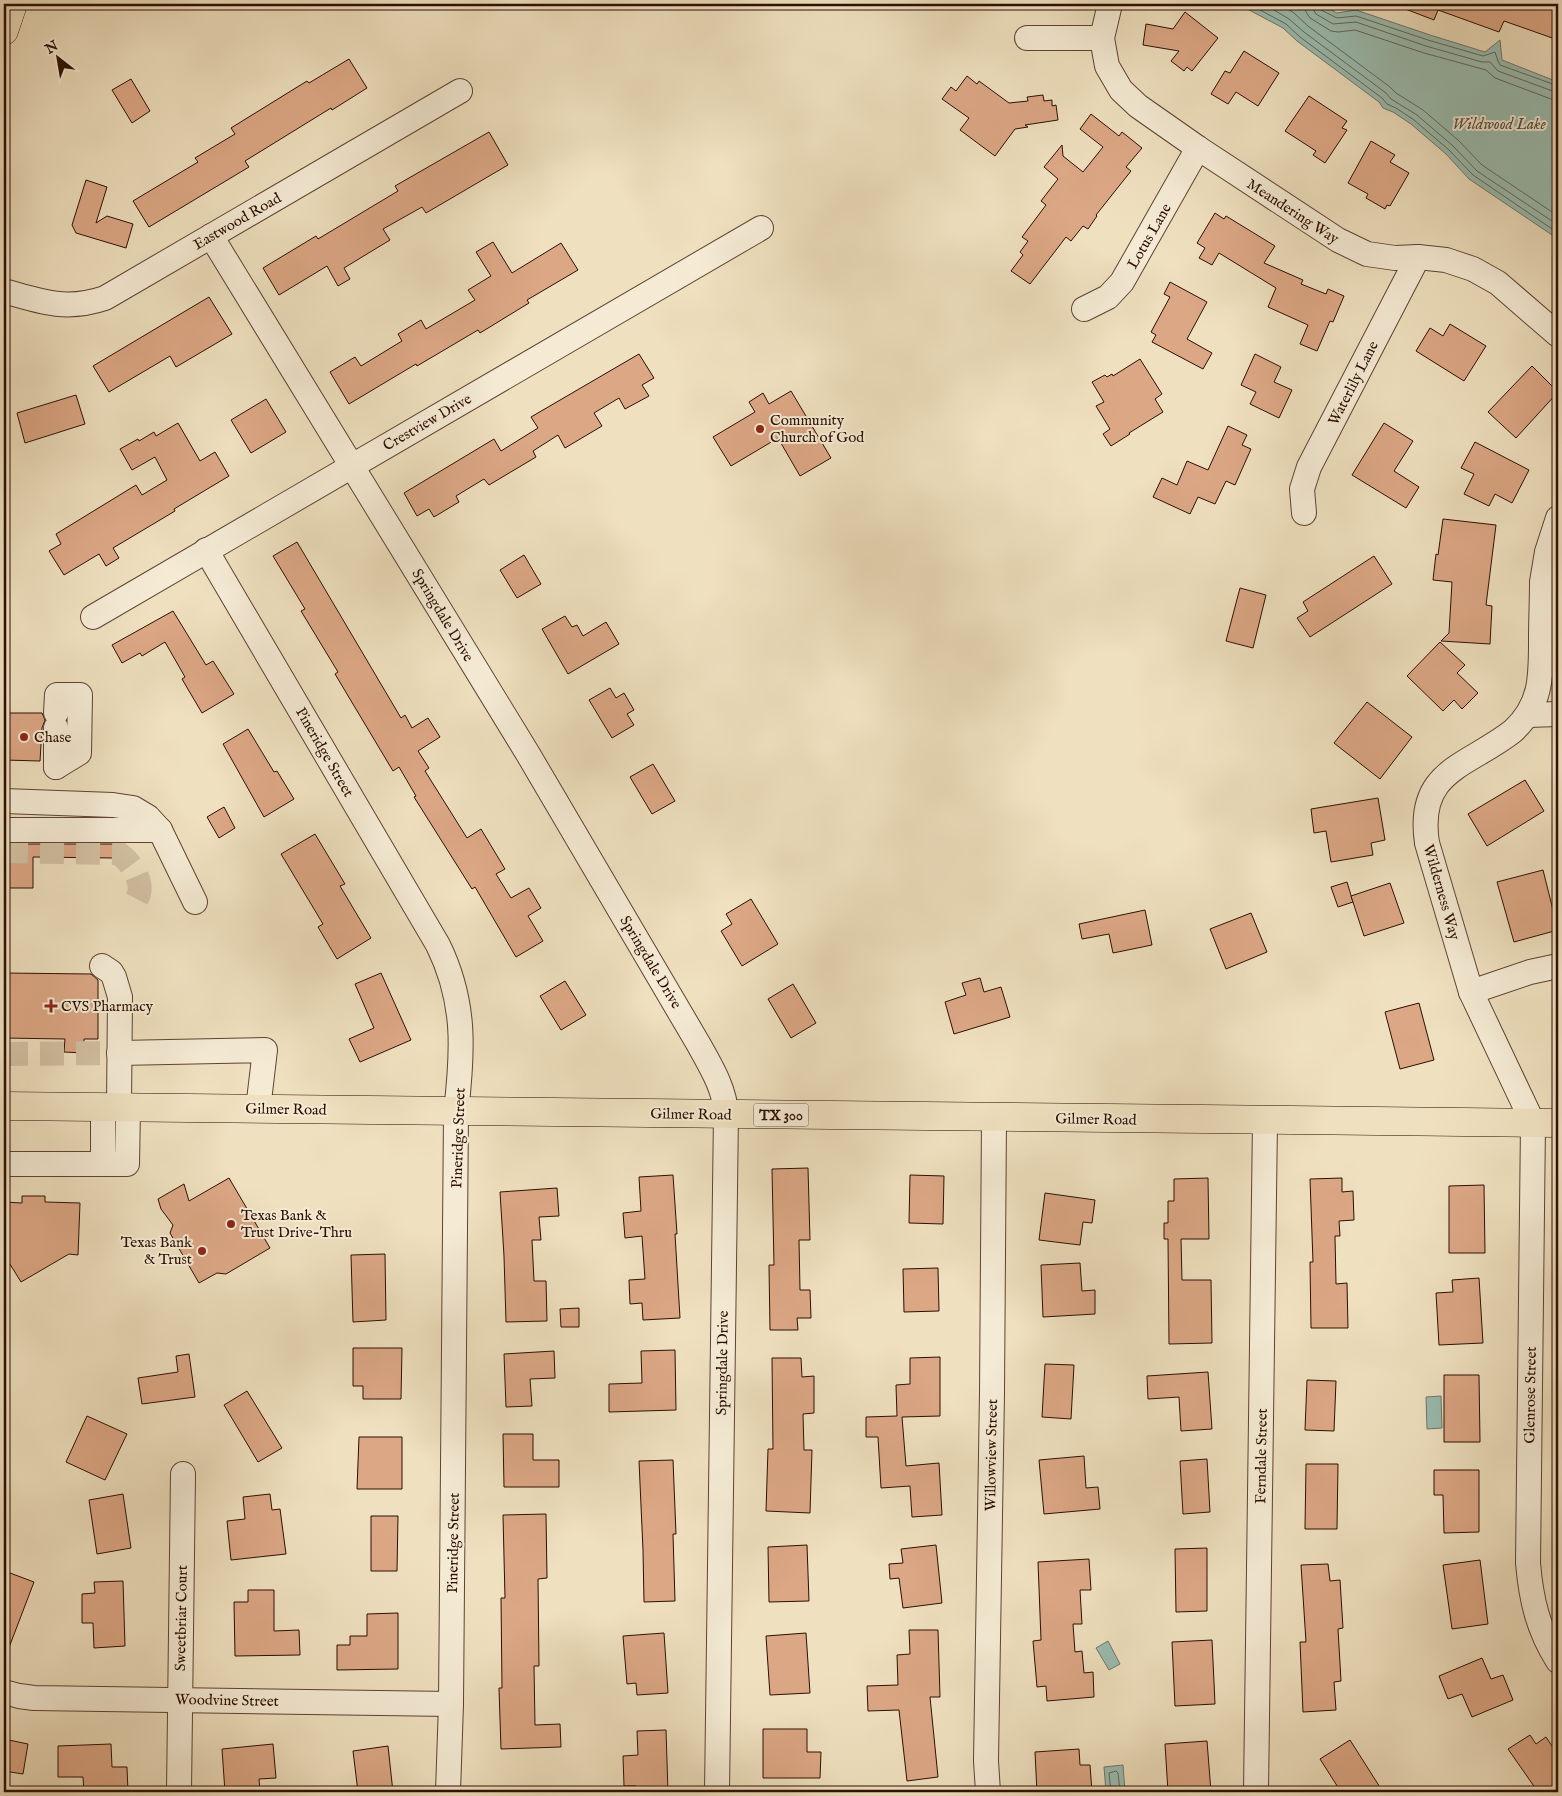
<svg xmlns="http://www.w3.org/2000/svg" width="1562" height="1796" viewBox="0 0 1562 1796" font-family="'IM FELL English',serif">
<style>
.water{fill:#9abdb1;stroke:#6e776b}
.lines{fill:none;stroke-linecap:round;stroke-linejoin:round}
.shore{stroke:#63665a;stroke-width:1}
.building{fill:#dca785;stroke:#2c0f02}
.minor-tunnel{stroke:#d2c1a3;stroke-width:24;stroke-dasharray:24 12;stroke-linecap:butt}
.minor-casing{stroke:#5d4331;stroke-width:26}
.major-casing{stroke:#2c0f02;stroke-width:29}
.highway-casing{stroke:#2c0f02;stroke-width:29}
.minor{stroke:#f5ebd5;stroke-width:24}
.major{stroke:#efe0bf;stroke-width:28}
.highway{stroke:#efe0bf;stroke-width:28}
.poi-dot{fill:#8f2418;stroke:#f5ebd5;stroke-width:2}
.labels{text-anchor:middle;stroke-width:4;stroke-linejoin:round;paint-order:stroke}
.shield{fill:#f5ebd5;stroke:#685141;stroke-width:1}
.shield-label{font-size:14px;font-weight:bold;fill:#2c0f02}
.street-label{font-size:15px;fill:#2c0f02;stroke:#f5ebd5}
.poi-label{font-size:15px;fill:#2c0f02;stroke:#f5ebd5;text-anchor:start}
.water-label{font-size:16px;font-style:italic;fill:#524c3f;stroke:#f5ebd5}
</style>
<rect width="100%" height="100%" fill="#efe0bf"/>
<filter id="stains"><feTurbulence type="fractalNoise" baseFrequency=".004" numOctaves="4"/><feColorMatrix values="0 0 0 0 .2 0 0 0 0 .09 0 0 0 0 .02 0 0 0 .5 -.17"/></filter>
<radialGradient id="worn" r=".72"><stop offset=".6" stop-color="#630" stop-opacity="0"/><stop offset="1" stop-color="#630" stop-opacity=".3"/></radialGradient>
<g class="water">
<polygon points="1238,4 1320,4 1337,13 1356,10 1430,35 1485,52 1500,40 1502,60 1558,82 1558,239 1469,179 1446,154 1411,124 1393,112 1383,108 1379,102 1297,41 1283,28"/>
<polygon points="1441,1396 1442,1428 1427,1429 1426,1397"/>
<polygon points="1108,1641 1120,1664 1109,1670 1096,1648"/>
<polygon points="1123,1765 1125,1792 1106,1792 1104,1767"/>
</g>
<g class="lines">
<g class="shore">
<polyline points="1249,4 1286,24 1300,37 1382,98 1387,104 1396,108 1414,120 1449,150 1473,175 1558,233"/>
<polyline points="1264,4 1289,19 1304,32 1386,93 1391,99 1417,115 1453,146 1477,171 1558,225"/>
<polyline points="1279,4 1294,13 1308,26 1390,87 1396,93 1423,110 1458,140 1482,165 1558,216"/>
<polyline points="1305,4 1306,12 1310,18 1331,31 1338,32 1355,30 1424,53 1486,70 1495,78 1551,99 1558,100"/>
<polyline points="1313,4 1313,9 1316,14 1333,24 1356,22 1426,46 1482,62 1490,62 1498,71 1558,93"/>
<polyline points="1319,4 1321,10 1337,18 1356,16 1428,40 1483,56 1495,52 1498,61 1500,65 1558,86"/>
<polyline points="1111,1792 1109,1773 1116,1771 1118,1773 1120,1792"/>
</g>
</g>
<g class="building">
<polygon points="1395,4 1558,4 1558,40 1504,21 1499,32 1438,10 1434,20 1395,5"/>
<polygon points="1185,12 1218,38 1192,71 1187,67 1184,71 1171,61 1179,51 1143,45 1146,24 1173,29"/>
<polygon points="1244,51 1279,73 1258,106 1236,92 1228,104 1211,94 1225,71 1230,73"/>
<polygon points="349,59 367,88 332,110 331,108 245,161 249,167 149,227 133,201 198,162 195,158 235,134 231,128 307,81 309,83"/>
<polygon points="967,76 977,84 979,81 1009,103 1028,101 1027,97 1043,95 1044,101 1052,100 1052,106 1056,105 1058,120 1025,125 1028,127 1015,129 995,156 960,130 969,118 942,99 951,87 956,91"/>
<polygon points="131,79 150,111 132,123 112,90"/>
<polygon points="1309,96 1347,121 1342,128 1347,130 1325,163 1313,155 1316,151 1285,131"/>
<polygon points="1091,114 1119,136 1122,132 1142,148 1126,167 1131,171 1096,215 1097,216 1088,229 1083,226 1071,241 1066,237 1030,284 1011,271 1023,255 1020,252 1028,241 1022,237 1046,205 1041,201 1058,179 1044,167 1062,145 1063,156 1083,172 1103,147 1080,129"/>
<polygon points="489,132 508,165 426,213 422,207 383,229 390,240 344,268 350,279 338,286 327,266 279,295 263,268 316,236 318,239 398,191 395,186"/>
<polygon points="1371,141 1395,155 1390,162 1409,173 1390,206 1387,205 1385,209 1366,198 1368,194 1348,183"/>
<polygon points="86,180 107,187 96,223 107,216 133,224 126,248 76,233 72,225"/>
<polygon points="1215,213 1224,219 1226,216 1275,246 1264,263 1303,280 1301,284 1326,294 1328,289 1344,296 1333,322 1330,321 1317,351 1300,344 1308,325 1268,307 1276,288 1219,253 1212,265 1199,258 1205,248 1197,243"/>
<polygon points="493,242 512,273 561,243 578,270 527,300 529,303 480,333 478,330 417,366 416,364 349,404 330,372 355,357 361,366 402,341 398,334 421,320 426,329 475,300 468,290 491,276 476,252"/>
<polygon points="1170,282 1207,302 1187,339 1212,353 1203,369 1152,342 1156,335 1151,332 1170,297 1164,294"/>
<polygon points="209,297 232,334 176,367 170,356 109,392 93,366"/>
<polygon points="1450,324 1486,346 1464,381 1416,351 1430,328 1443,336"/>
<polygon points="639,354 654,378 642,385 649,396 625,409 619,398 594,413 602,426 565,448 558,435 533,451 536,457 489,485 484,479 456,496 459,502 434,517 429,509 417,516 404,493 494,439 501,451 538,428 531,417"/>
<polygon points="1255,354 1281,367 1274,382 1292,390 1279,418 1250,404 1256,392 1241,385"/>
<polygon points="1140,359 1162,394 1155,399 1163,412 1129,433 1130,434 1111,446 1103,434 1110,429 1096,406 1104,402 1092,382 1105,375 1107,377 1112,374 1113,376"/>
<polygon points="1532,366 1558,392 1516,438 1488,412"/>
<polygon points="791,391 831,458 800,476 778,438 731,466 713,437 755,412 749,402 763,393 769,404"/>
<polygon points="76,395 85,424 25,443 17,413"/>
<polygon points="266,399 286,432 251,453 231,420"/>
<polygon points="178,423 200,461 215,452 229,476 174,509 175,511 113,548 119,558 106,566 99,554 64,575 49,551 61,544 56,534 136,485 142,495 167,480 155,457 132,470 120,449 138,439 139,441 154,432 156,436"/>
<polygon points="1384,423 1413,441 1394,471 1419,487 1406,508 1352,475"/>
<polygon points="1228,426 1247,435 1242,445 1251,449 1235,485 1226,481 1215,504 1198,497 1190,514 1153,497 1162,478 1177,485 1187,461 1208,470"/>
<polygon points="1475,442 1529,470 1512,503 1495,494 1489,506 1464,494 1474,474 1461,468"/>
<polygon points="1443,519 1496,525 1486,605 1492,606 1490,644 1441,641 1449,633 1452,582 1433,580 1436,554 1438,555"/>
<polygon points="297,542 401,718 405,715 412,728 428,718 440,737 418,751 429,768 425,771 467,838 481,829 505,869 496,874 511,898 529,888 541,908 528,916 543,941 516,957 475,887 472,889 414,797 416,796 399,767 393,771 335,674 338,672 301,611 305,609 273,556"/>
<polygon points="524,555 541,584 517,598 500,570"/>
<polygon points="1374,556 1392,584 1310,637 1297,618 1308,611 1303,602"/>
<polygon points="1240,588 1266,595 1253,648 1226,641"/>
<polygon points="173,611 206,665 213,661 234,694 202,713 182,679 185,677 165,642 142,656 140,653 122,663 112,645"/>
<polygon points="565,616 572,627 577,625 583,636 606,622 619,644 568,674 542,629"/>
<polygon points="1440,642 1465,665 1457,673 1478,693 1462,709 1454,700 1443,711 1407,676"/>
<polygon points="610,688 616,698 624,693 634,710 627,714 634,725 612,738 589,700"/>
<polygon points="1367,702 1412,737 1380,779 1334,743"/>
<polygon points="4,713 42,713 45,720 42,728 40,761 4,760"/>
<polygon points="248,729 274,772 277,771 294,799 264,817 223,744"/>
<polygon points="653,764 675,801 652,814 630,777"/>
<polygon points="1525,780 1544,811 1487,846 1468,814"/>
<polygon points="1378,798 1385,840 1371,843 1373,855 1331,862 1326,831 1314,833 1311,809"/>
<polygon points="224,807 235,828 219,838 207,817"/>
<polygon points="315,834 345,884 340,886 371,938 337,959 318,927 323,924 281,854"/>
<polygon points="4,844 114,844 113,858 33,857 33,888 4,888"/>
<polygon points="1543,870 1558,930 1514,942 1497,882"/>
<polygon points="1347,882 1353,902 1338,907 1331,887"/>
<polygon points="1390,883 1404,923 1364,936 1351,896"/>
<polygon points="751,899 778,944 742,966 721,931 732,924 726,914"/>
<polygon points="1145,910 1152,945 1113,953 1109,934 1082,939 1079,924"/>
<polygon points="1251,913 1267,952 1226,969 1210,929"/>
<polygon points="4,973 91,974 98,980 98,1039 84,1039 84,1053 64,1052 65,1039 4,1038"/>
<polygon points="381,973 411,1040 360,1062 349,1039 374,1028 355,984"/>
<polygon points="980,978 984,992 1001,987 1010,1017 954,1034 945,1002 966,995 962,983"/>
<polygon points="565,981 586,1015 561,1030 540,996"/>
<polygon points="793,984 816,1023 791,1038 768,999"/>
<polygon points="1419,1003 1434,1060 1400,1069 1385,1012"/>
<polygon points="808,1168 810,1240 799,1240 800,1290 810,1290 811,1318 797,1318 798,1330 770,1330 769,1265 774,1265 772,1169"/>
<polygon points="673,1175 677,1234 675,1234 680,1318 643,1320 642,1303 630,1304 629,1280 645,1279 642,1236 625,1238 623,1213 641,1211 639,1177"/>
<polygon points="910,1175 944,1176 943,1224 909,1223"/>
<polygon points="229,1178 270,1248 226,1274 217,1273 199,1283 170,1233 173,1225 161,1209 158,1199 184,1184 189,1201"/>
<polygon points="1208,1178 1209,1239 1181,1239 1182,1280 1211,1280 1212,1343 1169,1344 1168,1239 1164,1239 1164,1223 1168,1223 1168,1201 1174,1201 1174,1179"/>
<polygon points="1342,1178 1342,1192 1353,1191 1354,1220 1339,1221 1340,1236 1335,1236 1336,1284 1347,1283 1348,1328 1311,1328 1310,1262 1313,1262 1310,1179"/>
<polygon points="1484,1185 1485,1253 1449,1253 1449,1186"/>
<polygon points="557,1188 559,1216 539,1217 541,1240 532,1240 534,1281 546,1281 547,1321 506,1322 504,1256 500,1192"/>
<polygon points="1045,1193 1095,1200 1092,1223 1083,1222 1080,1245 1039,1240"/>
<polygon points="22,1196 45,1196 45,1202 80,1203 78,1255 69,1254 21,1282 5,1256 6,1234 4,1234 4,1202 22,1203"/>
<polygon points="385,1254 386,1320 353,1322 351,1255"/>
<polygon points="1080,1263 1082,1291 1095,1290 1095,1314 1043,1317 1041,1265"/>
<polygon points="938,1268 939,1311 904,1312 903,1269"/>
<polygon points="1479,1278 1483,1343 1439,1345 1436,1293 1453,1292 1452,1280"/>
<polygon points="579,1308 579,1327 561,1327 560,1309"/>
<polygon points="353,1348 402,1348 401,1399 363,1399 363,1386 353,1386"/>
<polygon points="675,1350 676,1410 609,1412 609,1384 642,1383 641,1351"/>
<polygon points="554,1351 555,1378 530,1379 532,1406 506,1407 504,1354"/>
<polygon points="189,1354 195,1397 142,1404 138,1378 178,1372 176,1356"/>
<polygon points="940,1357 940,1416 902,1417 906,1466 939,1463 942,1515 912,1517 910,1486 881,1488 878,1437 866,1437 866,1417 897,1416 896,1385 910,1384 910,1358"/>
<polygon points="772,1358 801,1358 802,1377 814,1376 814,1413 803,1414 804,1450 812,1450 810,1513 766,1511 768,1449 773,1449"/>
<polygon points="1045,1364 1074,1365 1071,1419 1042,1417"/>
<polygon points="1208,1372 1212,1429 1181,1431 1179,1397 1148,1399 1147,1376"/>
<polygon points="1444,1375 1479,1375 1480,1442 1444,1442"/>
<polygon points="1307,1380 1336,1381 1334,1431 1305,1430"/>
<polygon points="247,1391 282,1448 258,1462 224,1405"/>
<polygon points="87,1416 127,1434 105,1480 66,1462"/>
<polygon points="503,1434 533,1434 533,1460 559,1460 559,1487 504,1487"/>
<polygon points="359,1437 402,1437 402,1489 357,1489"/>
<polygon points="1084,1456 1086,1488 1098,1487 1100,1509 1044,1514 1039,1460"/>
<polygon points="1207,1459 1210,1512 1183,1514 1180,1461"/>
<polygon points="673,1460 676,1534 673,1534 675,1601 644,1602 643,1550 639,1461"/>
<polygon points="1306,1464 1338,1464 1337,1529 1305,1529"/>
<polygon points="1434,1470 1479,1470 1479,1532 1444,1533 1443,1495 1434,1495"/>
<polygon points="123,1494 131,1548 97,1554 89,1500"/>
<polygon points="270,1494 272,1510 280,1509 286,1554 231,1560 227,1521 245,1519 243,1497"/>
<polygon points="546,1514 547,1578 538,1579 539,1666 534,1666 535,1725 560,1724 561,1747 501,1749 499,1688 502,1688 501,1598 505,1598 503,1515"/>
<polygon points="371,1516 398,1516 397,1571 371,1571"/>
<polygon points="807,1545 809,1601 769,1602 768,1547"/>
<polygon points="936,1545 942,1603 903,1608 899,1578 890,1579 889,1564 903,1563 901,1549"/>
<polygon points="1207,1548 1207,1611 1176,1612 1175,1549"/>
<polygon points="1089,1559 1091,1590 1080,1590 1082,1624 1073,1624 1075,1652 1082,1651 1084,1673 1093,1672 1094,1697 1047,1701 1046,1686 1037,1687 1033,1641 1041,1640 1038,1562"/>
<polygon points="1480,1560 1488,1624 1452,1629 1443,1565"/>
<polygon points="1328,1564 1330,1581 1340,1580 1343,1628 1338,1629 1341,1681 1334,1682 1336,1710 1303,1712 1300,1642 1306,1642 1301,1565"/>
<polygon points="10,1573 34,1582 5,1658 4,1658 4,1590"/>
<polygon points="123,1581 125,1646 94,1648 93,1623 82,1623 82,1594 95,1593 94,1582"/>
<polygon points="248,1590 274,1590 274,1631 299,1630 300,1655 235,1656 234,1602 248,1602"/>
<polygon points="398,1613 398,1669 337,1670 337,1645 350,1645 350,1636 367,1636 367,1614"/>
<polygon points="909,1630 938,1630 940,1697 930,1697 938,1777 907,1781 899,1710 868,1711 867,1686 898,1685 897,1655 910,1654"/>
<polygon points="664,1633 668,1693 637,1695 636,1683 627,1684 623,1636"/>
<polygon points="806,1633 810,1693 770,1695 766,1636"/>
<polygon points="1212,1640 1215,1704 1175,1706 1172,1642"/>
<polygon points="1482,1658 1491,1679 1503,1675 1513,1700 1472,1717 1462,1694 1448,1699 1439,1676"/>
<polygon points="763,1729 807,1729 807,1752 821,1752 820,1778 763,1778"/>
<polygon points="666,1730 668,1792 636,1792 636,1786 624,1786 623,1756 638,1755 637,1731"/>
<polygon points="1530,1735 1536,1744 1546,1737 1558,1755 1558,1792 1538,1792 1508,1749"/>
<polygon points="4,1739 28,1744 23,1774 4,1771"/>
<polygon points="1350,1740 1383,1792 1341,1792 1320,1759"/>
<polygon points="1207,1741 1211,1792 1168,1792 1165,1744"/>
<polygon points="111,1744 112,1767 127,1767 128,1792 84,1792 83,1777 58,1777 58,1746"/>
<polygon points="273,1744 276,1778 259,1779 260,1792 225,1792 222,1749"/>
<polygon points="388,1746 393,1792 358,1792 353,1751"/>
<polygon points="1079,1749 1080,1765 1090,1765 1092,1792 1037,1792 1035,1752"/>
</g>
<g class="lines">
<g class="minor-tunnel">
<path d="M4 851 118 853C129 860 143 879 139 894 137 899 134 904 131 908"/>
<polyline points="4,1054 119,1053"/>
</g>
<g class="minor-casing">
<g id="minor">
<polyline points="1110,4 1102,38 1107,66 1121,90 1138,106 1198,148 1338,240 1367,254 1395,258 1418,257 1446,260 1473,269 1498,283 1558,335"/>
<polyline points="1027,38 1102,38"/>
<path d="M211 236 528 754 699 1045C711 1067 725 1089 726 1114L717 1792"/>
<path d="M4 291C41 302 67 311 105 298L460 91"/>
<polyline points="1084,309 1108,297 1122,282 1198,148"/>
<polyline points="1304,513 1302,489 1309,467 1418,257"/>
<path d="M1558 518 1547 552 1542 582C1542 601 1541 620 1541 639 1541 676 1542 704 1513 731 1467 767 1416 770 1427 843L1471 992 1533 1123 1528 1563C1531 1599 1538 1630 1558 1661"/>
<path d="M206 550 438 945C466 1002 463 1051 456 1112L451 1704 448 1792"/>
<polyline points="93,617 761,228"/>
<polyline points="1528,715 1558,714"/>
<polyline points="56,767 79,753 80,695 57,695 56,713"/>
<polyline points="56,767 56,728"/>
<polyline points="4,801 113,805 133,808 148,817 160,830 195,902"/>
<polyline points="4,830 160,830"/>
<polyline points="102,966 111,972 114,977 120,997 119,1107"/>
<polyline points="1471,992 1530,972 1558,966"/>
<polyline points="119,1053 265,1050 258,1109"/>
<polyline points="4,1164 127,1164 128,1108"/>
<polyline points="103,1164 103,1107"/>
<polyline points="4,1692 19,1696 34,1698 451,1704"/>
<polyline points="179,1792 183,1474"/>
<polyline points="988,1792 986,1761 992,1393 994,1117"/>
<polyline points="1256,1792 1265,1121"/>
</g>
</g>
<g class="major-casing">
<polyline id="major" points="4,1106 1558,1123"/>
</g>
<g class="highway-casing">
<polyline id="highway" points="4,31 13,4"/>
</g>
<use href="#minor" class="minor"/>
<use href="#major" class="major"/>
<use href="#highway" class="highway"/>
</g>
<g class="poi-dot">
<circle cx="760" cy="429" r="5"/>
<circle cx="24" cy="737" r="5"/>
<path d="M48.5 998.5h5v5h5v5h-5v5h-5v-5h-5v-5h5z"/>
<circle cx="231" cy="1224" r="5"/>
<circle cx="202" cy="1251" r="5"/>
</g>
<g class="labels">
<rect class="shield" x="753.5" y="1103.5" width="55" height="23" rx="4"/>
<g class="shield-label">
<text x="781" y="1120">TX 300</text>
</g>
<g class="street-label">
<text transform="translate(1293 211) rotate(33)" y="5">Meandering Way</text>
<text transform="translate(237 221) rotate(-30)" y="5">Eastwood Road</text>
<text transform="translate(1149 236) rotate(-60)" y="5">Lotus Lane</text>
<text transform="translate(1353 383) rotate(-63)" y="5">Waterlily Lane</text>
<text transform="translate(427 422) rotate(-30)" y="5">Crestview Drive</text>
<text transform="translate(443 615) rotate(59)" y="5">Springdale Drive</text>
<text transform="translate(325 752) rotate(60)" y="5">Pineridge Street</text>
<text transform="translate(1442 892) rotate(74)" y="5">Wilderness Way</text>
<text transform="translate(651 962) rotate(59)" y="5">Springdale Drive</text>
<text transform="translate(286 1109) rotate(1)" y="5">Gilmer Road</text>
<text transform="translate(691 1114) rotate(1)" y="5">Gilmer Road</text>
<text transform="translate(1096 1119) rotate(1)" y="5">Gilmer Road</text>
<text transform="translate(458 1138) rotate(-88)" y="5">Pineridge Street</text>
<text transform="translate(722 1363) rotate(-89)" y="5">Springdale Drive</text>
<text transform="translate(1530 1395) rotate(-89)" y="5">Glenrose Street</text>
<text transform="translate(991 1455) rotate(-89)" y="5">Willowview Street</text>
<text transform="translate(1261 1456) rotate(-89)" y="5">Ferndale Street</text>
<text transform="translate(453 1543) rotate(-89)" y="5">Pineridge Street</text>
<text transform="translate(181 1618) rotate(-89)" y="5">Sweetbriar Court</text>
<text transform="translate(227 1700) rotate(1)" y="5">Woodvine Street</text>
</g>
<g class="poi-label">
<text x="770" y="425">Community<tspan x="770" dy="17">Church of God</tspan></text>
<text x="34" y="742">Chase</text>
<text x="61" y="1011">CVS Pharmacy</text>
<text x="241" y="1220">Texas Bank &amp;<tspan x="241" dy="17">Trust Drive-Thru</tspan></text>
<text x="192" y="1247" text-anchor="end">Texas Bank<tspan x="192" dy="17">&amp; Trust</tspan></text>
</g>
<g class="water-label">
<text x="1499" y="129">Wildwood Lake</text>
</g>
</g>
<rect width="1562" height="1796" fill="none" stroke="#efe0bf" stroke-width="20"/>
<rect x="5" y="5" width="1552" height="1786" fill="none" stroke="#2c0f02" stroke-width="2.5"/>
<rect x="10" y="10" width="1542" height="1776" fill="none" stroke="#2c0f02"/>
<g transform="translate(58 58) rotate(329)" stroke="#f5ebd5" stroke-width="4" paint-order="stroke">
<path d="M0-4L9 19L0 12L-9 19Z" fill="#2c0f02"/>
<text y="-8" font-size="14" font-weight="bold" text-anchor="middle" fill="#2c0f02">N</text>
</g>
<rect width="100%" height="100%" filter="url(#stains)"/>
<rect width="100%" height="100%" fill="url(#worn)"/>
</svg>
